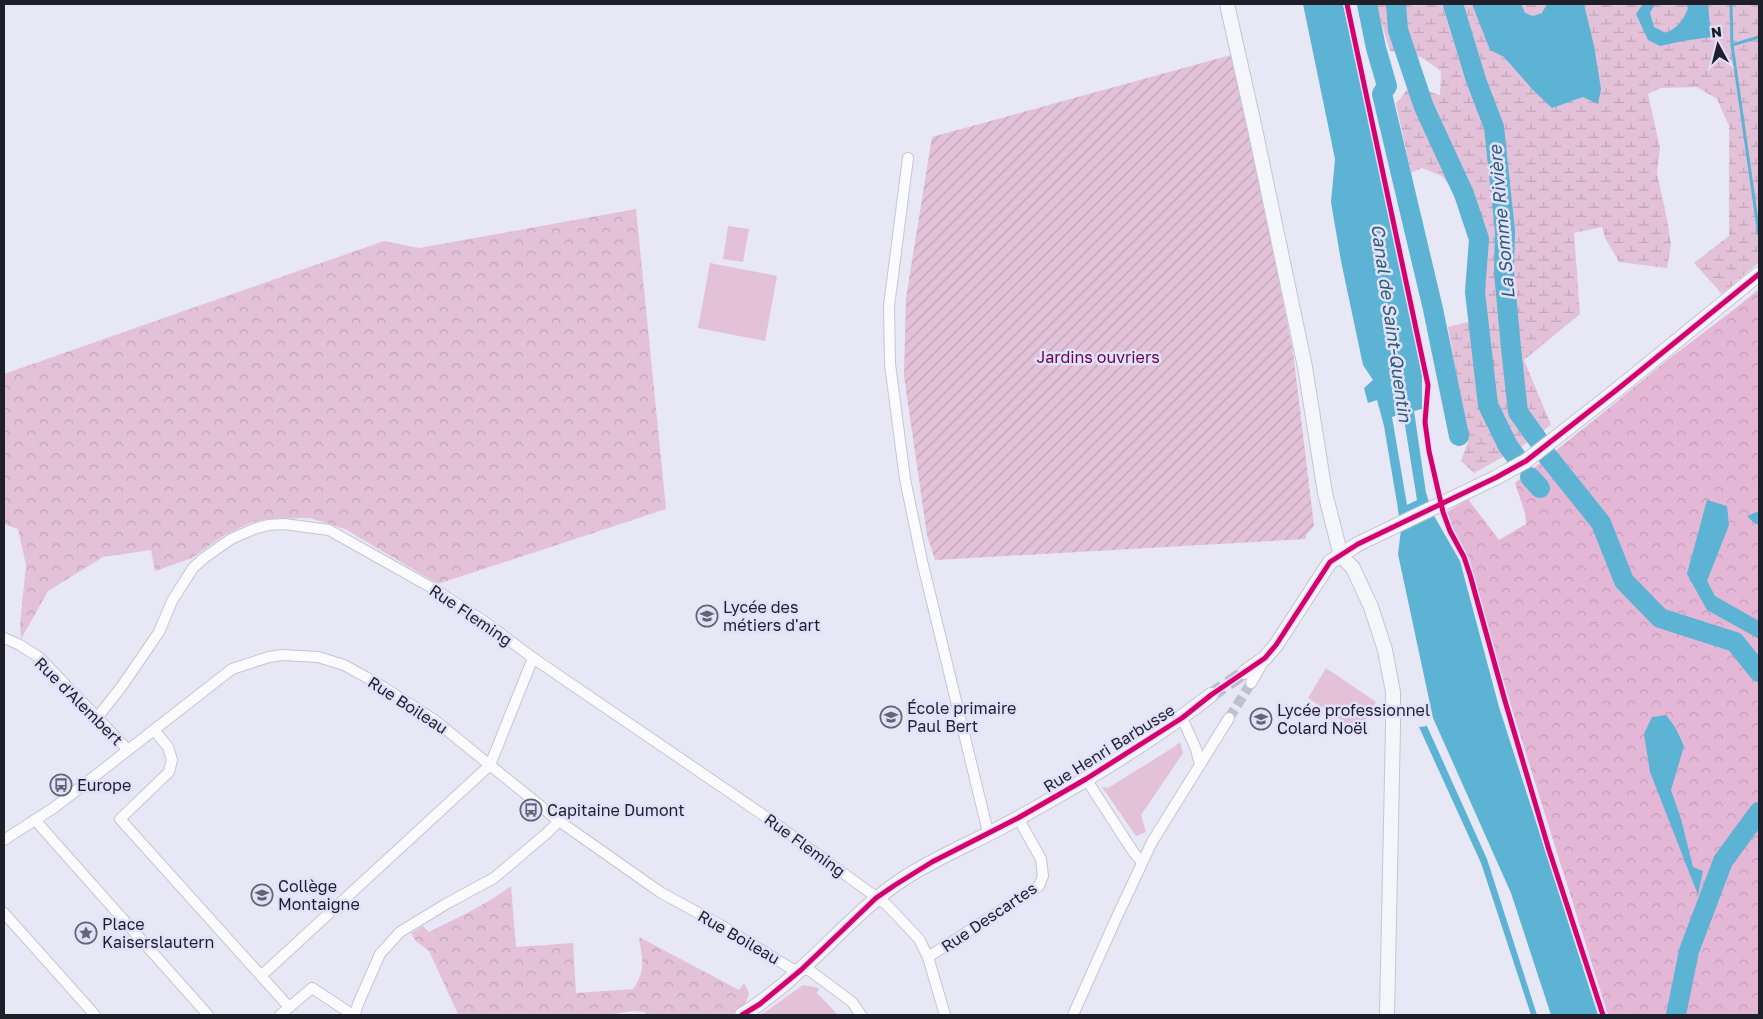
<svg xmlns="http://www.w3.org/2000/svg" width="1763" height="1019" viewBox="0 0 1763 1019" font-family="'Golos Text',sans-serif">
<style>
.grass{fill:#e2c1d9}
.forest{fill:url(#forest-crowns)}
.wetland{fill:url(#wetland-marsh)}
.park{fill:url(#park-crowns)}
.garden{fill:url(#garden-furrows)}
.water{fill:#5cb3d3;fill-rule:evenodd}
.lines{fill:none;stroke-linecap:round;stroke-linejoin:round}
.stream{stroke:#5cb3d3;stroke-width:3}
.river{stroke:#5cb3d3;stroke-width:20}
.street-tunnel{stroke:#bfbfcd;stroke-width:10;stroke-dasharray:10 5;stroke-linecap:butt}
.secondary-tunnel{stroke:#bfbfcd;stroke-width:14;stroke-dasharray:14 7;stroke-linecap:butt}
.street-casing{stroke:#c6c5d2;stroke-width:12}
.secondary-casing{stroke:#c6c5d2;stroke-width:16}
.street{stroke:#fbfbfe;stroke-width:10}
.secondary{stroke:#f5f6fa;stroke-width:14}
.cycleway-casing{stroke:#e1e1fc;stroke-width:8}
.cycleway{stroke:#d6006c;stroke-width:5}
.labels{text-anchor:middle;stroke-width:5;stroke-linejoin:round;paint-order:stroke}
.park-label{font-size:16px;fill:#6b044b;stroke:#e1e1fc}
.poi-label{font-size:16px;fill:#1f1f2b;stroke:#e1e1fc;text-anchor:start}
.street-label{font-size:16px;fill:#1f1f2b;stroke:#e1e1fc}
.water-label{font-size:18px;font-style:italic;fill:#2e5d6f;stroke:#e1e1fc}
</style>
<defs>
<pattern id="forest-crowns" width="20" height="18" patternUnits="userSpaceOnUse" patternTransform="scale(1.25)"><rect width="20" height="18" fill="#e5b7d7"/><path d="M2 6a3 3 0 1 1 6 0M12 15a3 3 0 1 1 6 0" fill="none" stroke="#c49db9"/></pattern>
<pattern id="wetland-marsh" width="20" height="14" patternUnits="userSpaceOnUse" patternTransform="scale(1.25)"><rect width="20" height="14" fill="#e2c1d9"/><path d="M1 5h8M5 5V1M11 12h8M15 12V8" fill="none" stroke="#c1a5ba"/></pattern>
<pattern id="park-crowns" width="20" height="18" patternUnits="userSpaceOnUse" patternTransform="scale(1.25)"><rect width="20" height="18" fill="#e2c1d9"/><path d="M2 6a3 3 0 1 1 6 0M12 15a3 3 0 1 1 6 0" fill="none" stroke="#c1a5ba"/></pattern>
<pattern id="garden-furrows" width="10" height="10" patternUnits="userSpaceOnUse" patternTransform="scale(1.25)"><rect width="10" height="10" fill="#e2c1d9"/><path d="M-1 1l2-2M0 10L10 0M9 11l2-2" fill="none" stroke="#c1a5ba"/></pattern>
</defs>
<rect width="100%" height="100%" fill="#e7e7f6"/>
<g class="grass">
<polygon points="728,226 749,229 743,262 723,259"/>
<polygon points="710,263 777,276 765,341 698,328"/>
<polygon points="1326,668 1376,702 1358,731 1308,698"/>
<polygon points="1180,742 1183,753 1141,815 1146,832 1136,836 1102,787 1108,788 1174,747"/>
<polygon points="803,985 819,988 817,993 838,1015 761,1015"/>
</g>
<polygon class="forest" points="1759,289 1759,1015 1608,1015 1512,709 1465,552 1445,513 1468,499 1499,540 1526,524 1525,513 1515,483 1593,421 1666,361 1736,308"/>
<polygon class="wetland" points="1376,4 1759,4 1759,262 1722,294 1694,263 1729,236 1729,126 1717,99 1697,87 1661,88 1648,94 1660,148 1657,173 1667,219 1671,244 1667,268 1619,262 1605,238 1602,227 1574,233 1580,314 1524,360 1551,425 1521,447 1474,473 1461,461 1468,442 1448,327 1471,321 1469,284 1471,242 1459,199 1442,176 1422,168 1411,173 1396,104 1410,86 1440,95 1441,71 1421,57 1390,51"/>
<g class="park">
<polygon points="636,209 666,509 438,584 345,529 310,518 267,519 250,523 223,536 192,558 155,571 151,550 103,557 48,591 21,639 20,624 26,565 18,529 4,524 4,374 384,241 419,248"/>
<path d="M511 886 516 947 573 943 576 993 633 989C647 968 642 961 639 937L739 990 744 983 749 993 745 1006 733 1015H645V1012L632 1011 609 1015H457V1012L429 951 416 941 411 933 423 926 429 932C457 918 486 905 511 886Z"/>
</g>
<polygon class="garden" points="1231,55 1249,130 1293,352 1314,526 1306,535 1306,539 935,560 927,535 904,376 906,298 932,137"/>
<g class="water">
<path d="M1303 4H1343L1401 270 1422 375V409L1414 411 1426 493 1433 514 1460 561 1499 707 1598 1015H1551L1511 893 1433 718 1398 554 1401 530 1397 503 1384 426 1377 400 1368 403 1364 388 1373 380 1363 365 1341 261 1331 202 1335 159ZM1403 413 1417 500 1407 505 1392 417Z"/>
<polygon points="1472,4 1521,4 1525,13 1533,16 1542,13 1547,4 1584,4 1594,46 1601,89 1598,104 1583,97 1552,108 1534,91 1504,57 1490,50"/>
<path d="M1643 4H1655L1650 13 1654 27 1666 33C1678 27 1683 21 1688 8L1686 4H1708L1711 37 1683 41 1660 46 1648 40 1636 14Z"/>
<polygon points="1707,500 1727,506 1729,525 1707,581 1715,596 1759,621 1759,639 1707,610 1687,574"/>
<polygon points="1759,511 1759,525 1754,523 1747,516"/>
<polygon points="1666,715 1675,727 1684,746 1671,790 1681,819 1693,867 1703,871 1698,895 1650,772 1644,734 1652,717"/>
<polygon points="1427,726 1487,859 1537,1015 1531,1015 1481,863 1419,727"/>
</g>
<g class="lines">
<g class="stream">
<polyline points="1731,4 1732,45 1759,37"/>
<polyline points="1732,45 1759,235"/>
</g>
<g class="river">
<polyline points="1367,4 1376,48 1387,86 1382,94 1433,309 1459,436"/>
<polyline points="1396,4 1398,30 1424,107 1464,194 1479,239 1475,292 1488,405 1508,446 1517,458"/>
<polyline points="1453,4 1476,80 1494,127 1505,231 1504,272 1511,348 1518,412 1538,440"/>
<polyline points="1545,453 1601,523 1624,581 1660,618 1735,642 1759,672"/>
<polyline points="1530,477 1540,488"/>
<polyline points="1676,1015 1689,951 1723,861 1759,812"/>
</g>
<polyline class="street-tunnel" points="1229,718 1251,683"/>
<polyline class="secondary-tunnel" points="1211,695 1245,672"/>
<g class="street-casing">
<g id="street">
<polyline points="908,158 889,306 890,364 905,479 922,561 987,828 992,831"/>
<polyline points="4,638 20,645 40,658 128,750"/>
<polyline points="1251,683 1264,660"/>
<polyline points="97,718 122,686 159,632 172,601 193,568 204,558 231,539 254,529 268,525 284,524 329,530 434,589 485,622 533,658 769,819 887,905 919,939 928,957 945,1015"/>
<polyline points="1182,718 1196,749 1200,765"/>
<polyline points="154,730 168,747 172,760 169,772 120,819 289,1007"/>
<polyline points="1086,779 1134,853 1142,862"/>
<polyline points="35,820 208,1015"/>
<polyline points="4,840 55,807 232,669 269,657 282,655 318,657 344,665 380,685 433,719 559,821 660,892 722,926 792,969 809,970 852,1002 861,1015"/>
<polyline points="4,913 95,1015"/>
<polyline points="928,957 1039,886 1043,876 1041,859 1018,818"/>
<polyline points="261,976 490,765 533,658"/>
<polyline points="280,1015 312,988 353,1015"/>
<polyline points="355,1015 358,1004 380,954 400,932 446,904 494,878 547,833 559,821"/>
<polyline points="1073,1015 1115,921 1152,842 1229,718"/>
</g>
</g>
<g class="secondary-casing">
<g id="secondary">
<polyline points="1227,4 1255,129 1305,367 1325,493 1341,556"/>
<polyline points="1341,556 1353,568 1371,607 1385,650 1393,692 1393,727 1387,1015"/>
<polyline points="1245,672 1265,658 1276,645 1330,562 1358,544 1497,477 1526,461 1619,388 1759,274"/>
<path d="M742 1015C763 1002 783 986 801 969 835 939 865 904 903 879 940 855 982 839 1020 817 1086 781 1152 741 1211 695"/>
</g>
</g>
<use href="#street" class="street"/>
<use href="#secondary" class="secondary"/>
<g class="cycleway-casing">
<g id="cycleway">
<polyline points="1347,4 1428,385 1425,422 1429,451 1443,512 1450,531 1464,557 1470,575 1505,701 1549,850 1603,1015"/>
<polyline points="742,1015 760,1004 801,970 876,898 895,885 932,862 1018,818 1086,779 1182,718 1211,695 1265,658 1276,645 1330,562 1358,544 1497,477 1526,461 1619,388 1759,274"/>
</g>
</g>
<use href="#cycleway" class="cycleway"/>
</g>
<defs>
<g id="school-ring" transform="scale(1.125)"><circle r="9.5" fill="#e1e1fc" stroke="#656572" stroke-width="1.5"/><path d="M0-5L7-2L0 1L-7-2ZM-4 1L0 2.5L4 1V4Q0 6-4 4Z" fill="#656572"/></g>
<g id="bus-ring" transform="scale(1.125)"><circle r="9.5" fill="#e1e1fc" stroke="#656572" stroke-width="1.5"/><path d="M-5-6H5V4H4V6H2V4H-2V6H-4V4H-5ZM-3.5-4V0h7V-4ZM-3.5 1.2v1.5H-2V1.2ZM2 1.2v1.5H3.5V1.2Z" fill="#656572"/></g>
<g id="sight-ring" transform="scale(1.125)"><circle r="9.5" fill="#e1e1fc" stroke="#656572" stroke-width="1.5"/><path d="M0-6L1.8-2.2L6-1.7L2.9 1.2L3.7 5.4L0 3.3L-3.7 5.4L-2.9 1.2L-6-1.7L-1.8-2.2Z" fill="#656572"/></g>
</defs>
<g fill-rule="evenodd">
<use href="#school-ring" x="707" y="616"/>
<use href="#school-ring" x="891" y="717"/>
<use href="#school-ring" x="1261" y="719"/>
<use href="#bus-ring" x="61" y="785"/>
<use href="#bus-ring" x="531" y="810"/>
<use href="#school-ring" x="262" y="895"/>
<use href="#sight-ring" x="86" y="933"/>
</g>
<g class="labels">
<g class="park-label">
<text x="1098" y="363">Jardins ouvriers</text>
</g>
<g class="poi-label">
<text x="723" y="613">Lycée des<tspan x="723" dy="18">métiers d'art</tspan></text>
<text x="907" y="714">École primaire<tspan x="907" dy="18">Paul Bert</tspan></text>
<text x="1277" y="716">Lycée professionnel<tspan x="1277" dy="18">Colard Noël</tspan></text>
<text x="77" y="791">Europe</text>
<text x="547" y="816">Capitaine Dumont</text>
<text x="278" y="892">Collège<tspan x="278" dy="18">Montaigne</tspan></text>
<text x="102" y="930">Place<tspan x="102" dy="18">Kaiserslautern</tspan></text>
</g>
<g class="street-label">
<text transform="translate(471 615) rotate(34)" y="6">Rue Fleming</text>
<text transform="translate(79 701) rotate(45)" y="6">Rue d'Alembert</text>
<text transform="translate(408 705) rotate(33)" y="6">Rue Boileau</text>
<text transform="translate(1109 748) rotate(-32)" y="6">Rue Henri Barbusse</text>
<text transform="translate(805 845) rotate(36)" y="6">Rue Fleming</text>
<text transform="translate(989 917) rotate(-34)" y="6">Rue Descartes</text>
<text transform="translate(739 937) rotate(30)" y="6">Rue Boileau</text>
</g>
<g class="water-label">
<text transform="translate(1502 222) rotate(-95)" y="6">La Somme Rivière</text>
<text transform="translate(1391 323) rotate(82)" y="6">Canal de Saint-Quentin</text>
</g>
</g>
<rect width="1763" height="1019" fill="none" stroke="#1f1f2b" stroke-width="10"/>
<g transform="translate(1718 45) rotate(353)" stroke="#e1e1fc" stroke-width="4" paint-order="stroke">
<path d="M0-4L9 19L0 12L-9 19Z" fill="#1f1f2b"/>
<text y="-8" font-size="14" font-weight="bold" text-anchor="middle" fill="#1f1f2b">N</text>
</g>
</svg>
